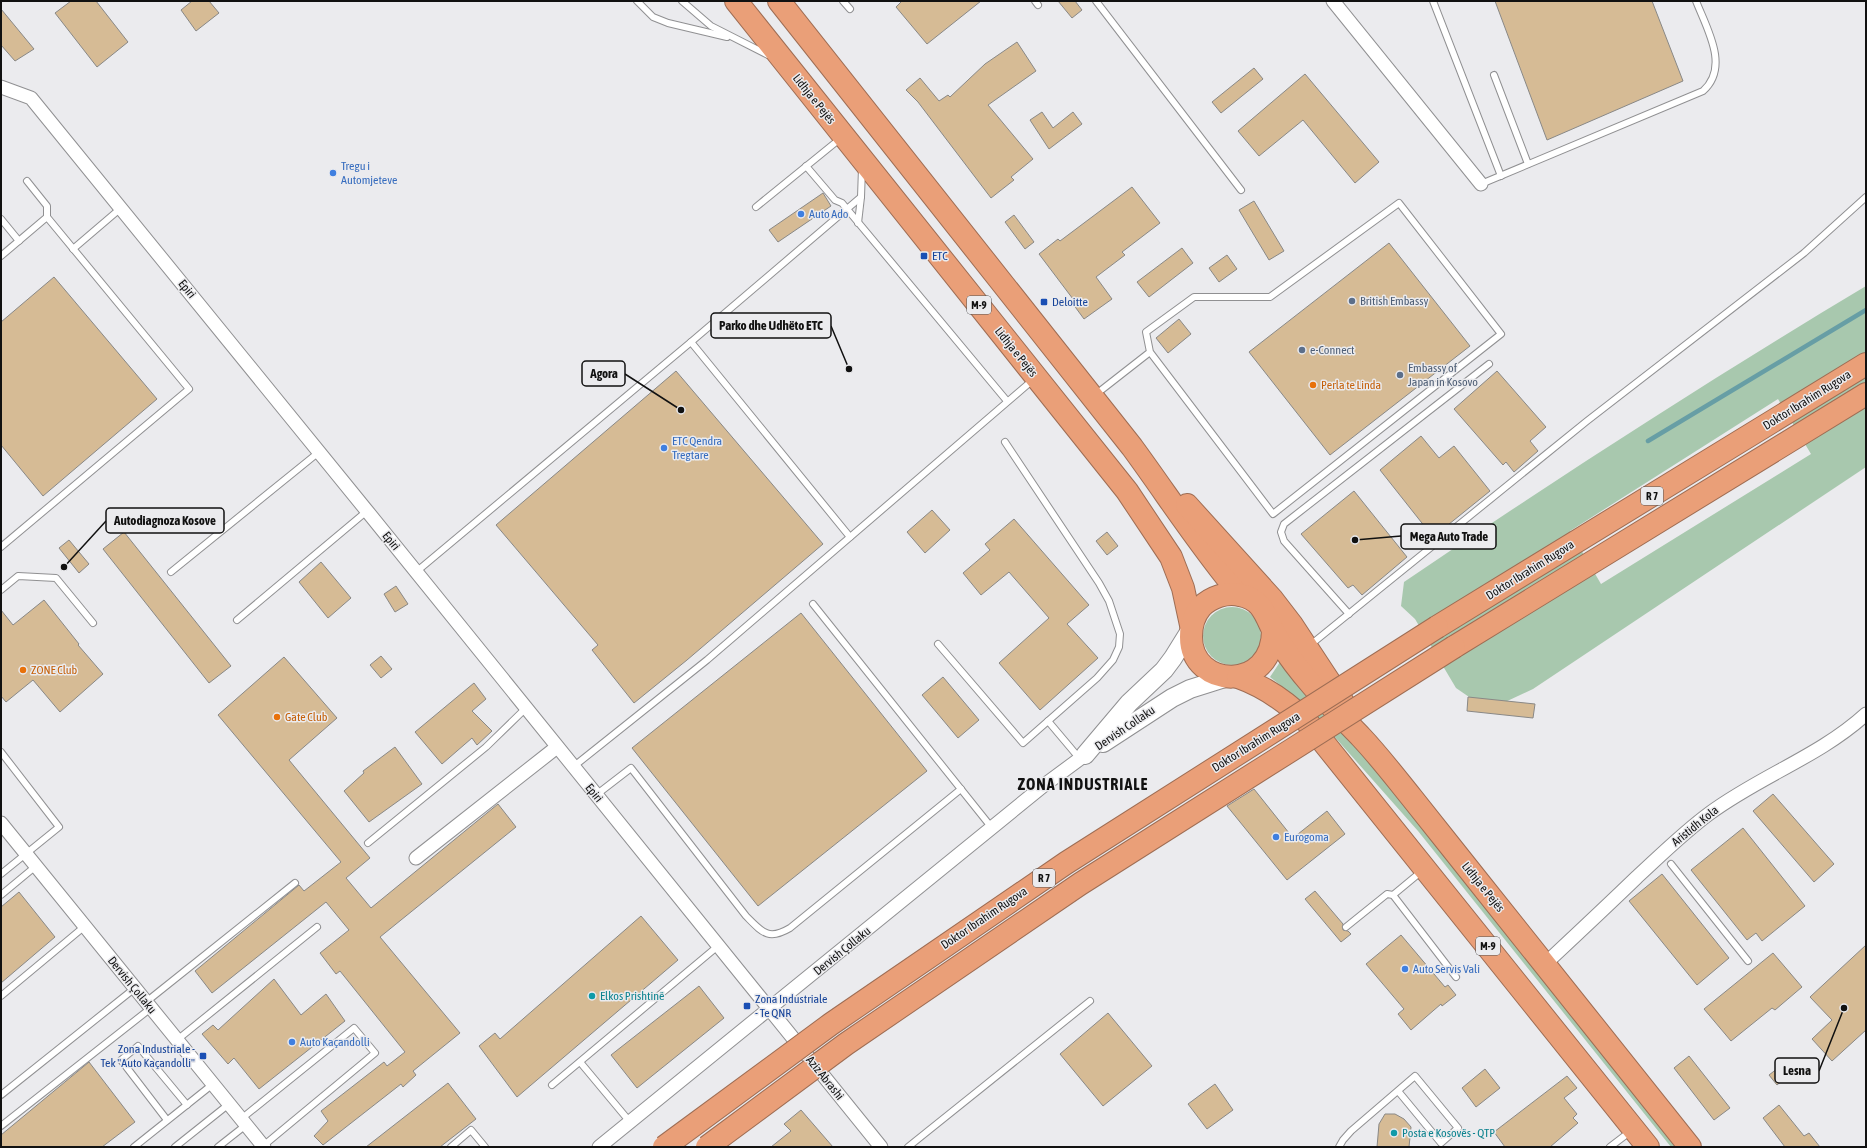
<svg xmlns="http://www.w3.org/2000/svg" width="1867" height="1148" viewBox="0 0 1867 1148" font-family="'Asap Condensed',sans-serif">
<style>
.green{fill:#a8c8ae;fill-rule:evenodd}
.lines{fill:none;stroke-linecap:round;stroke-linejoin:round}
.stream{stroke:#679ea5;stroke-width:4.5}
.building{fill:#d6bb95;stroke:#898886}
.lane-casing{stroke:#909092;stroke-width:8}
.street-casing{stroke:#909092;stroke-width:15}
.secondary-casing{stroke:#909092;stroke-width:20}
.highway-casing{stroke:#9e6d54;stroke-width:24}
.lane{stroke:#fff;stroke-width:6}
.street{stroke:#fff;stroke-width:13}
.secondary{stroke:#fff;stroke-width:18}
.highway{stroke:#ea9f78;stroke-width:22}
.highway-bridge-casing{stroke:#9e6d54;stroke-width:24;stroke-linecap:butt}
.highway-bridge{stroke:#ea9f78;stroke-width:22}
.shop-dot{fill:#3f7fe0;stroke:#ebebee;stroke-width:1.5}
.transit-dot{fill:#1a4fb4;stroke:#ebebee;stroke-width:1.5}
.service-dot{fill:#5c6f8a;stroke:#ebebee;stroke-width:1.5}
.food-dot{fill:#e8710a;stroke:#ebebee;stroke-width:1.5}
.culture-dot{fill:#0f9aa8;stroke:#ebebee;stroke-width:1.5}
.labels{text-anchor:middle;stroke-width:3;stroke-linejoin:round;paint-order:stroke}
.shield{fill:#ebebee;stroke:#525253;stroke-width:1}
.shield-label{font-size:11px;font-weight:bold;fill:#111}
.street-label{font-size:12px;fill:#111;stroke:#ebebee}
.shop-label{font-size:12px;fill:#366cbe;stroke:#ebebee;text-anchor:start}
.transit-label{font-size:12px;fill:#164399;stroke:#ebebee;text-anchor:start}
.service-label{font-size:12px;fill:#4e5e75;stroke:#ebebee;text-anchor:start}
.food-label{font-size:12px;fill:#c56008;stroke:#ebebee;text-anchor:start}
.culture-label{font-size:12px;fill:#0d838f;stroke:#ebebee;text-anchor:start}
.district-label{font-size:16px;font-weight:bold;letter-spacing:1px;fill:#111;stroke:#ebebee}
.leader{fill:none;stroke:#111;stroke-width:1.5}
.callout-dot{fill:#111;stroke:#ebebee;stroke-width:1.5}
.callout{fill:#ebebee;stroke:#111;stroke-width:1.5}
.callout-label{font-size:13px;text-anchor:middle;font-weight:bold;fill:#111}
</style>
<rect width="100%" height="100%" fill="#ebebee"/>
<g class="green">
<path d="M1866 286V467L1533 689 1488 710 1456 688 1415 619 1401 606 1404 582C1556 479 1709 380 1866 286ZM1778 399 1811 454 1601 584 1570 531Z"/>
<circle cx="1232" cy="636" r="29"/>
<polygon points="1282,659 1354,745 1406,805 1682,1147 1671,1147 1418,831 1310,709 1270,677"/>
</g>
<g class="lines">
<polyline class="stream" points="1648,441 1866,310"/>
</g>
<g class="building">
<polygon points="71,1 96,1 128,42 97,67 55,13"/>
<polygon points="192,1 209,1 219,13 196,31 181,10"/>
<polygon points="902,1 981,1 927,44 896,7"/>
<polygon points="1058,1 1075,1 1082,10 1072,18"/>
<polygon points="1495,1 1652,1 1683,81 1547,140"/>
<polygon points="1,9 34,49 15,61 1,45"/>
<polygon points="1017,42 1036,71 988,105 1033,159 1011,177 1014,180 991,198 918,102 906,90 920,78 939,101 948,95 950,97 985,64"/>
<polygon points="1254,68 1263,79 1221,113 1212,102"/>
<polygon points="1305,74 1379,162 1355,183 1303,120 1259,156 1238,131"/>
<polygon points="1042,112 1053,128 1073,112 1082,124 1049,149 1030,120"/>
<polygon points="1132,187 1160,223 1122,252 1125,255 1096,277 1112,299 1084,319 1073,304 1076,303 1039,254 1058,239 1060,241"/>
<polygon points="823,193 831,206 778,242 769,230"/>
<polygon points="1254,201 1284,251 1269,260 1239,210"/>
<polygon points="1014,215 1034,242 1025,249 1005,222"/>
<polygon points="1389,243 1470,346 1330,455 1249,352"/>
<polygon points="1182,248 1193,263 1149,297 1137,282"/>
<polygon points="1227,255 1237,269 1219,282 1209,268"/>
<polygon points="54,277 157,399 43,496 1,445 1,322"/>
<polygon points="1179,319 1191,334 1168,353 1156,338"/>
<polygon points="676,371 823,544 687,660 634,703 592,650 598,645 496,525"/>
<polygon points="1497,371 1546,427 1530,441 1538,451 1514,472 1506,462 1503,465 1454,409"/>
<polygon points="1421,436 1439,458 1454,446 1490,491 1433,537 1380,470"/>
<polygon points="1354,491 1407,557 1362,595 1353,585 1348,588 1301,534"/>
<polygon points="932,510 950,530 925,553 907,532"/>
<polygon points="1014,519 1089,605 1067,624 1098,658 1040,710 999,663 1049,618 1009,572 981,595 963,573 990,550 985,544"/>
<polygon points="124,532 231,666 209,683 103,549"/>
<polygon points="1107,532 1118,546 1107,555 1096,541"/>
<polygon points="69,540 89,564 79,573 59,548"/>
<polygon points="321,562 351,598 328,618 299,582"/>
<polygon points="396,586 408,604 395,612 384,594"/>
<polygon points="44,600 79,644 78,645 103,674 60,712 33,680 6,702 1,696 1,610 13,625"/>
<polygon points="801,613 927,771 758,906 632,748"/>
<polygon points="381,656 392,669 381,678 370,665"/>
<polygon points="284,657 337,718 289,760 370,858 346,878 371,908 498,804 516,827 380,937 460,1033 413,1071 416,1075 403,1087 401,1084 323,1145 314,1136 328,1121 321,1111 384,1062 387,1066 405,1052 340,971 336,974 320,953 349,930 326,902 212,993 195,971 299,885 304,891 341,862 218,715"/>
<polygon points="943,677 979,720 958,738 922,695"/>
<polygon points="474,683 486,699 472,711 492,731 477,745 472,738 442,764 415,732"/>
<polygon points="1468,697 1535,704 1533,718 1467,711"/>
<polygon points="395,747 422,784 369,822 344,791 364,773 363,771"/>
<polygon points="1254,789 1293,838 1327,811 1345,834 1287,880 1227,806"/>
<polygon points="1773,794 1834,864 1814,882 1753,811"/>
<polygon points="1743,828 1805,906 1762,941 1756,933 1747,940 1691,870"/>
<polygon points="1662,874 1729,958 1697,985 1629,901"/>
<polygon points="1315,891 1343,924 1343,930 1348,931 1351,934 1341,942 1305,899"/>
<polygon points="19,892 55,937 1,983 1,907"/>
<polygon points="641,916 678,960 517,1097 479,1046 495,1033 500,1039"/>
<polygon points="1401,935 1445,987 1448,985 1456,995 1442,1006 1441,1004 1411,1030 1398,1014 1404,1009 1366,964"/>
<polygon points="1866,945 1866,1030 1832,1061 1812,1039 1832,1020 1810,997"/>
<polygon points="1773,953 1802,987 1775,1010 1772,1008 1731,1041 1704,1009"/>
<polygon points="274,979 301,1015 326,994 345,1021 259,1089 234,1058 228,1064 202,1034 213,1025 218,1030"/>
<polygon points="699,986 724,1018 637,1088 611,1055"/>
<polygon points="1108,1013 1152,1066 1103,1106 1060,1054"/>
<polygon points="1689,1056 1730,1108 1714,1120 1674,1068"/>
<polygon points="89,1062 135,1122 102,1147 1,1147 1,1135"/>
<polygon points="1782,1065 1790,1074 1777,1085 1769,1075"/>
<polygon points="1485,1069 1500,1088 1476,1107 1462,1088"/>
<polygon points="1567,1076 1577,1088 1564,1098 1577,1114 1573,1118 1578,1123 1550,1147 1505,1147 1494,1132"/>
<polygon points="448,1083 476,1119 440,1147 366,1147"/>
<polygon points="1215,1084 1233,1110 1207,1129 1188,1104"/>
<polygon points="1779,1105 1804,1136 1809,1133 1820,1147 1785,1147 1763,1118"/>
<polygon points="801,1110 833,1147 771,1147 791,1131 784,1124"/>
<polygon points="1385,1114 1395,1114 1404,1119 1411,1127 1409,1147 1377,1147 1379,1124"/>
</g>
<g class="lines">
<g class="lane-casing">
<g id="lane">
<polyline points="637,1 653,17 668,23 727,37"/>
<polyline points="682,1 711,26 768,55"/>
<polyline points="843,1 850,9"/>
<polyline points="1035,1 1038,5"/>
<polyline points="1096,1 1241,190"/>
<polyline points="1433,1 1501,176"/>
<polyline points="1494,75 1528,164"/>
<polyline points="806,166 835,200 842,203 1007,401"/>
<polyline points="27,181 47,206 47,217"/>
<path d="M1481 184 1703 91C1730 67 1707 29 1696 1"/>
<polyline points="756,207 841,138"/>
<polyline points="1,219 19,241"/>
<polyline points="858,223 861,197"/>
<polyline points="73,249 121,208"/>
<polyline points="1,256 47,217 189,389 1,547"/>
<polyline points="691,342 850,537"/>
<polyline points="1095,395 1150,352 1146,332 1194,297 1270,297 1399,203 1501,334 1273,514 1150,352"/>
<polyline points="171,572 319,452"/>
<polyline points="416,572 691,342 861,197 862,168"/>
<polyline points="1,590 18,576 56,578 93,623"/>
<polyline points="813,604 992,828"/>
<polyline points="1349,614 1284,541 1281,532 1284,524 1489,364"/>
<polyline points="237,620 367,511"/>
<polyline points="938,644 1023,743 1097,678 1113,660 1119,647 1120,634 1109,601 1099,583 1005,442"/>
<polyline points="1309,646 1587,421 1804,253 1866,197"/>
<polyline points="1048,721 1080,759"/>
<polyline points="1,752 59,827 1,874"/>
<polyline points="573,767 707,660 1034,379"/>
<path d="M596 795 631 768 746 916C762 932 768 941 790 928L961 789"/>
<polyline points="368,843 486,747 526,708"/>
<polyline points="1671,864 1748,961"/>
<polyline points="1,895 36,866"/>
<polyline points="1393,895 1422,871"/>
<polyline points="1346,927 1387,894 1393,895 1456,977"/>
<polyline points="1,996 85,926"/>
<polyline points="146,1002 295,883"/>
<polyline points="177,1040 317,927"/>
<polyline points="580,1062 630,1122"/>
<polyline points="552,1085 718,946"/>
<polyline points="1,1095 135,988"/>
<polyline points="241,1119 354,1028 375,1053 263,1146"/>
<polyline points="167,1120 121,1060 138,1046 187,1105"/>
<polyline points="1,1126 151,1008"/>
<polyline points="134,1147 213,1084"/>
<polyline points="175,1147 229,1104"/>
<polyline points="218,1147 246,1125"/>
<polyline points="451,1147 471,1130 485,1147"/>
<polyline points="908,1147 1090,1001"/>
<polyline points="1339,1147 1343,1140 1351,1131 1415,1076 1458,1128 1441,1143 1398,1091"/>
<polyline points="1610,1147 1631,1131"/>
</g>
</g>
<g class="street-casing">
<g id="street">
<polyline points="1333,1 1481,184"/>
<polyline points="1,87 31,98 367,511 881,1147"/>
<polyline points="1,823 264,1147"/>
<polyline points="416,858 557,747"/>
<path d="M1545 964C1576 935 1607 906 1637 877 1661 855 1684 832 1710 813 1760 776 1820 756 1866 714"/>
<polyline points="599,1147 1043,786 1085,755"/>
</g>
</g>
<g class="secondary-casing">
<g id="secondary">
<polyline points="1103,743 1172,698 1190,689 1228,677"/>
<polyline points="1085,755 1129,703 1164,670 1173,658 1191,629"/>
</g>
</g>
<g class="highway-casing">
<g id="highway">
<polyline points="736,1 1127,491 1171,557 1183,588 1191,625"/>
<path d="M779 1 1132 447C1168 496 1201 548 1241 595"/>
<polyline points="1187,505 1272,599 1292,625 1346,707"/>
<polyline points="1437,627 1866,364"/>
<path d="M1273 630C1273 693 1191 689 1191 637 1191 626 1194 615 1201 607 1211 597 1226 592 1240 595 1265 600 1266 619 1277 638 1300 676 1331 706 1361 737 1379 756 1395 777 1412 798 1434 826 1456 853 1478 881 1549 970 1619 1058 1690 1147"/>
<polyline points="1454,647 1866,394"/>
<path d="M1238 677C1266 687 1287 702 1308 723L1648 1147"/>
</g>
</g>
<use href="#lane" class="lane"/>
<use href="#street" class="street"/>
<use href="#secondary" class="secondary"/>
<use href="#highway" class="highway"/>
<g class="highway-bridge-casing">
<g id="highway-bridge">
<polyline points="664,1147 831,1024 1066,863 1437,627"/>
<polyline points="707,1147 846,1044 1080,884 1454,647"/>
</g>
</g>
<use href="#highway-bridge" class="highway-bridge"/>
</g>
<g class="shop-dot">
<circle cx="333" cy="173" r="4"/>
<circle cx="801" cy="214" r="4"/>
<circle cx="664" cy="448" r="4"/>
<circle cx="1276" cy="837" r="4"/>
<circle cx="1405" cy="969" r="4"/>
<circle cx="292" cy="1042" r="4"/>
</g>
<g class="transit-dot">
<rect x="920" y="252" width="8" height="8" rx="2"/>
<rect x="1040" y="298" width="8" height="8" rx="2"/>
<rect x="743" y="1002" width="8" height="8" rx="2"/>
<rect x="199" y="1052" width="8" height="8" rx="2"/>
</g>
<g class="service-dot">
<circle cx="1352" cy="301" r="4"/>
<circle cx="1302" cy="350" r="4"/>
<circle cx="1400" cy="375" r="4"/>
</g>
<g class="food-dot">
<circle cx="1313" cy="385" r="4"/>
<circle cx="23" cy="670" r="4"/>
<circle cx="277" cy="717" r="4"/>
</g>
<g class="culture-dot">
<circle cx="592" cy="996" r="4"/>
<circle cx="1394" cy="1133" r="4"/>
</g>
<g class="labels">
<g class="shield">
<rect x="967" y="296" width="24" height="18" rx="3"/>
<rect x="1641" y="487" width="22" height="18" rx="3"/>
<rect x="1033" y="869" width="22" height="18" rx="3"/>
<rect x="1476" y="937" width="24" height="18" rx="3"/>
</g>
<g class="shield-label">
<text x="979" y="309">M-9</text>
<text x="1652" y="500">R 7</text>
<text x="1044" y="882">R 7</text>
<text x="1488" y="950">M-9</text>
</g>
<g class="street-label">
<text transform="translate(814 99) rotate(51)" y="4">Lidhja e Pejës</text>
<text transform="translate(187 289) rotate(51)" y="4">Epiri</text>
<text transform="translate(1016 352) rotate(51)" y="4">Lidhja e Pejës</text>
<text transform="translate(1807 400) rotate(-32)" y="4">Doktor Ibrahim Rugova</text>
<text transform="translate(391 541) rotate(51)" y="4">Epiri</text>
<text transform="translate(1530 570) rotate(-32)" y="4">Doktor Ibrahim Rugova</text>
<text transform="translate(1125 728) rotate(-34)" y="4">Dervish Collaku</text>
<text transform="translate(1256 742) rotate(-32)" y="4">Doktor Ibrahim Rugova</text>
<text transform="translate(594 793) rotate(51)" y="4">Epiri</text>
<text transform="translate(1695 826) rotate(-39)" y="4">Aristidh Kola</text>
<text transform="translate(1483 887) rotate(51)" y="4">Lidhja e Pejës</text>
<text transform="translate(984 918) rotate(-34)" y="4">Doktor Ibrahim Rugova</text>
<text transform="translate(842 951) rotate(-39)" y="4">Dervish Çollaku</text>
<text transform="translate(132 985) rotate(51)" y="4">Dervish Çollaku</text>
<text transform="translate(825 1078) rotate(51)" y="4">Aziz Abrashi</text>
</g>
<g class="shop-label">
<text x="341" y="170">Tregu i<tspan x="341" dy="14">Automjeteve</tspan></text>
<text x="809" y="218">Auto Ado</text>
<text x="672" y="445">ETC Qendra<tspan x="672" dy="14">Tregtare</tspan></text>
<text x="1284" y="841">Eurogoma</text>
<text x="1413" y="973">Auto Servis Vali</text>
<text x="300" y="1046">Auto Kaçandolli</text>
</g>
<g class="transit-label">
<text x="932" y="260">ETC</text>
<text x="1052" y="306">Deloitte</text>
<text x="755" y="1003">Zona Industriale<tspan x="755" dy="14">- Te QNR</tspan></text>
<text x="195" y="1053" text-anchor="end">Zona Industriale -<tspan x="195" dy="14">Tek "Auto Kaçandolli"</tspan></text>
</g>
<g class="service-label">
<text x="1360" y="305">British Embassy</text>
<text x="1310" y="354">e-Connect</text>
<text x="1408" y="372">Embassy of<tspan x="1408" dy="14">Japan in Kosovo</tspan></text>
</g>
<g class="food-label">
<text x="1321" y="389">Perla te Linda</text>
<text x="31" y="674">ZONE Club</text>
<text x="285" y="721">Gate Club</text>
</g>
<g class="culture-label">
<text x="600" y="1000">Elkos Prishtinë</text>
<text x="1402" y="1137">Posta e Kosovës - QTP</text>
</g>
<g class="district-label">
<text x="1083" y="790">ZONA INDUSTRIALE</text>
</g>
</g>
<path class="leader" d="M849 369L831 326M681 410L625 374M64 567L106 521M1355 540L1401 536M1844 1008L1819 1071"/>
<g class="callout-dot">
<circle cx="849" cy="369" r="4"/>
<circle cx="681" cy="410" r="4"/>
<circle cx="64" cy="567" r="4"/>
<circle cx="1355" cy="540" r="4"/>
<circle cx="1844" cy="1008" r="4"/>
</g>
<g class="callout">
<rect x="711" y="313" width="120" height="25" rx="4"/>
<rect x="582" y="361" width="43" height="25" rx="4"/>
<rect x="106" y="508" width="118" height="25" rx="4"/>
<rect x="1401" y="524" width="95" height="25" rx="4"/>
<rect x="1775" y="1058" width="44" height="25" rx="4"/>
</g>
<g class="callout-label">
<text x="771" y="330">Parko dhe Udhëto ETC</text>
<text x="604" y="378">Agora</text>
<text x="165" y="525">Autodiagnoza Kosove</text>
<text x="1449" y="541">Mega Auto Trade</text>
<text x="1797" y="1075">Lesna</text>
</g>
<rect width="1867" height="1148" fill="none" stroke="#111111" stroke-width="4"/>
</svg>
